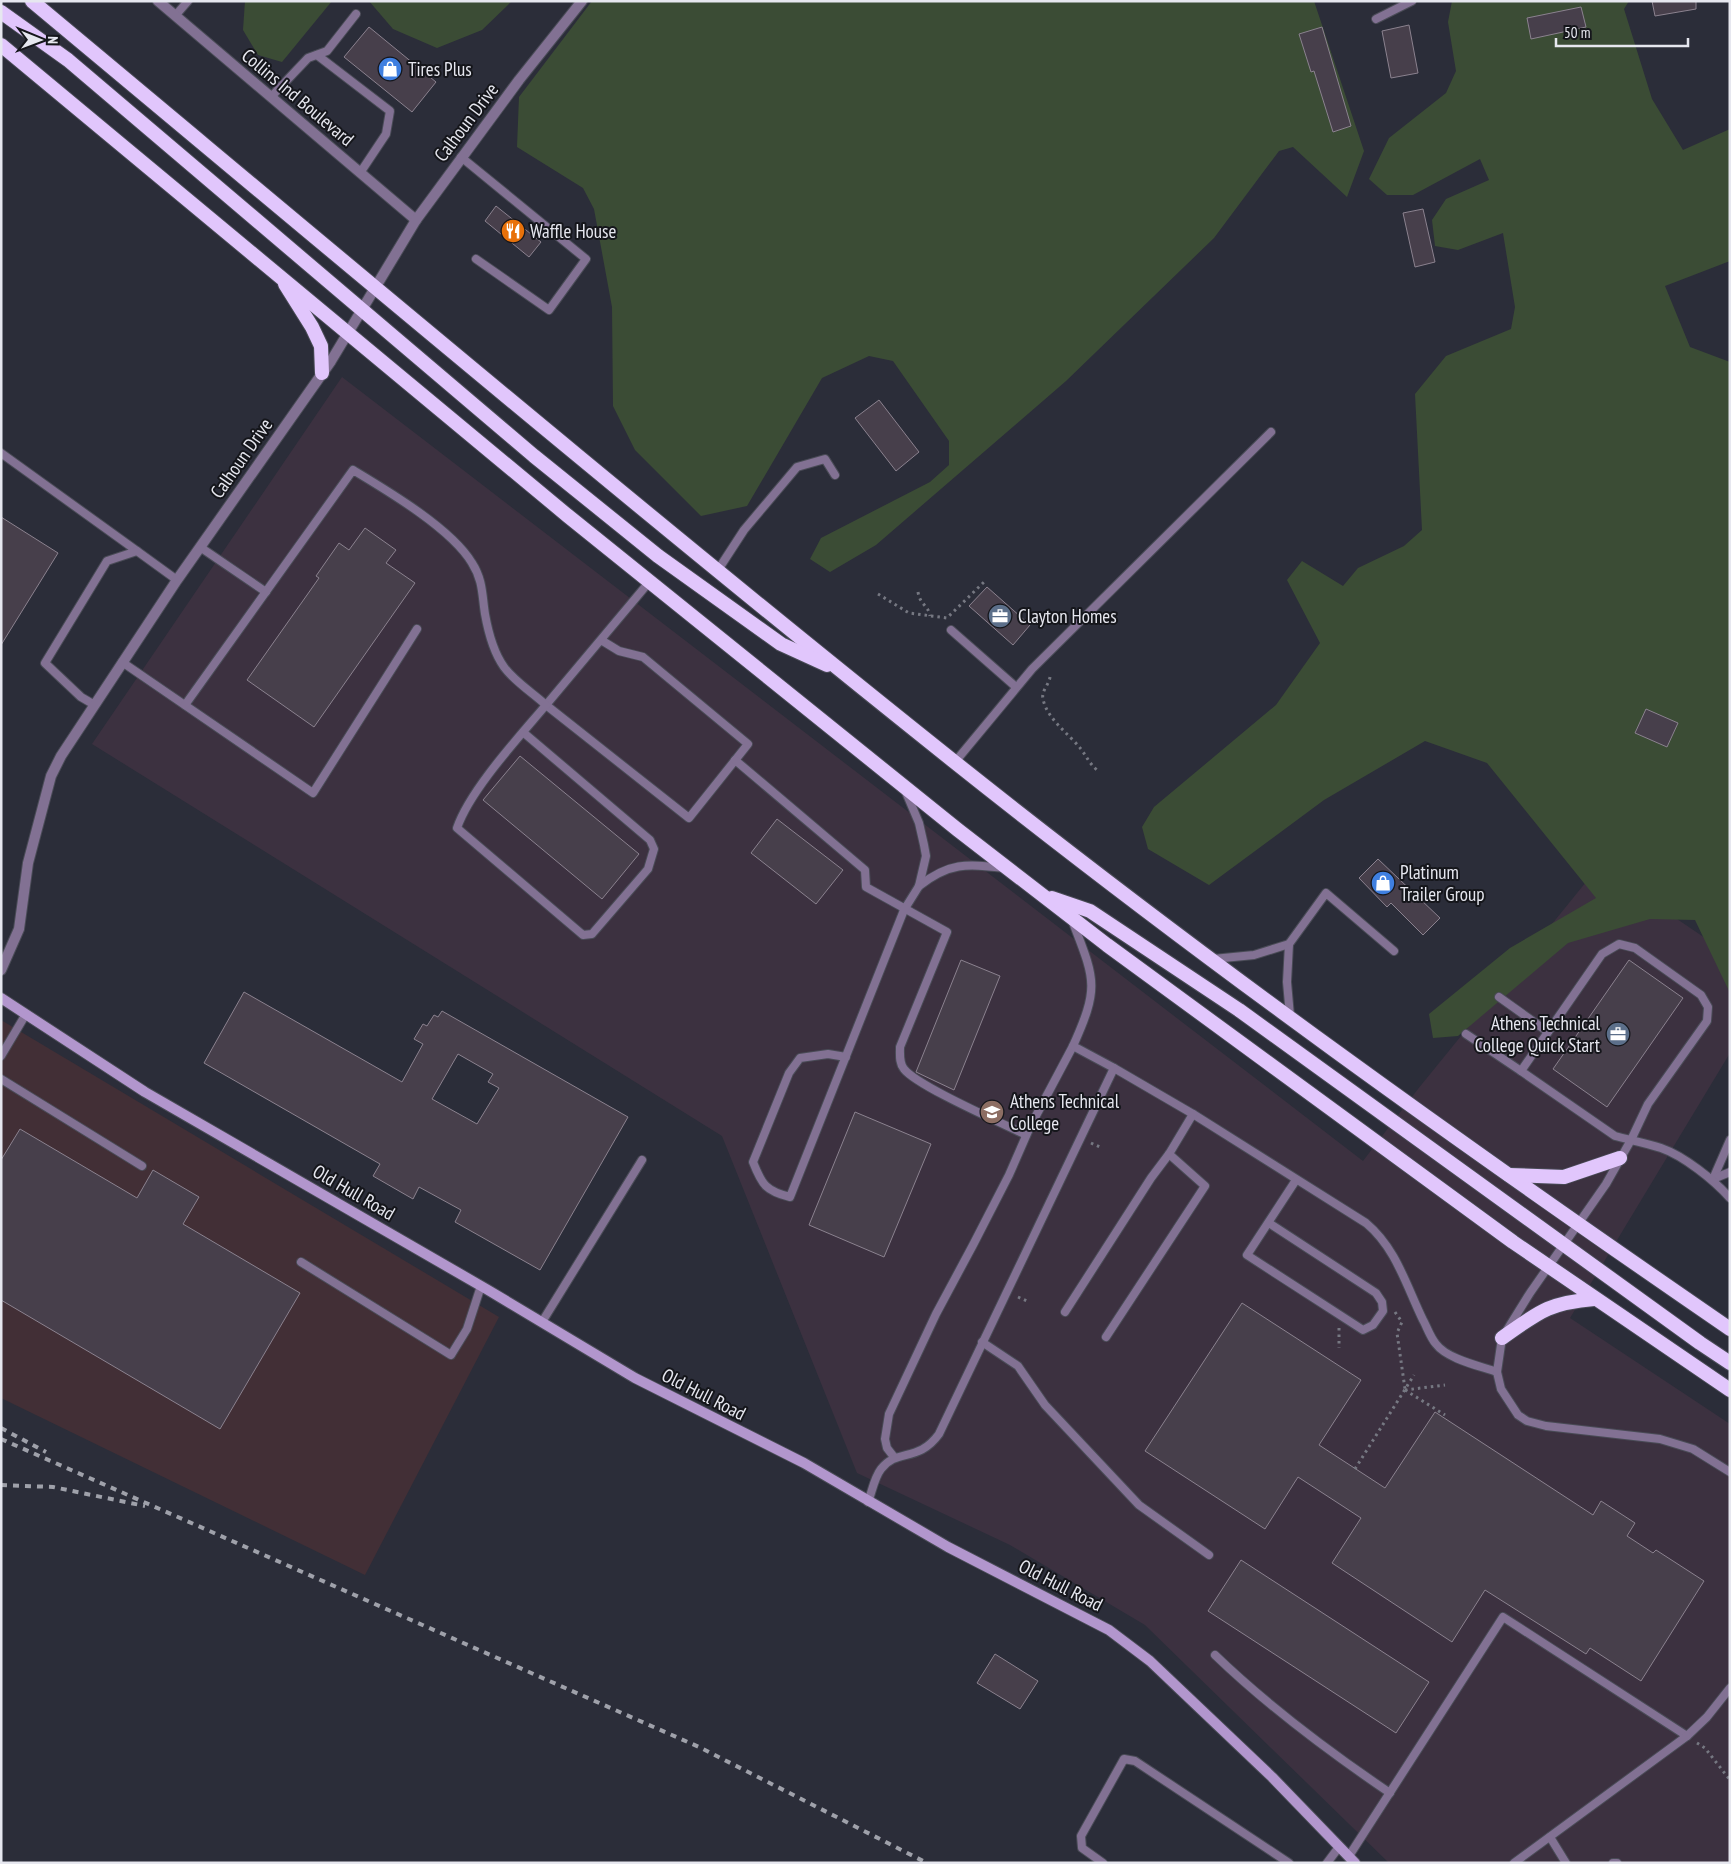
<svg xmlns="http://www.w3.org/2000/svg" width="1731" height="1864" viewBox="0 0 1731 1864" font-family="'PT Sans Narrow',sans-serif">
<style>
.industrial{fill:#422f36}
.education{fill:#3c3140}
.green{fill:#3b4c35}
.building{fill:#473f4b;stroke:#8b828f;fill-rule:evenodd}
.lines{fill:none;stroke-linecap:round;stroke-linejoin:round}
.service-casing{stroke:#494b56;stroke-width:10}
.tertiary-casing{stroke:#494b56;stroke-width:12}
.secondary-casing{stroke:#494b56;stroke-width:12}
.trunk-casing{stroke:#494b56;stroke-width:16}
.path{stroke:#767882;stroke-width:3;stroke-dasharray:2.5 4;stroke-linecap:butt}
.service{stroke:#827193;stroke-width:8}
.tertiary{stroke:#827193;stroke-width:10}
.secondary{stroke:#b296cd;stroke-width:10}
.trunk{stroke:#e1c6fc;stroke-width:14}
.rail{stroke:#9fa1aa;stroke-width:4;stroke-dasharray:6 6;stroke-linecap:butt}
.labels{text-anchor:middle;stroke-width:4;stroke-linejoin:round;paint-order:stroke}
.poi-label{font-size:19px;fill:#e6e7ef;stroke:#15161b;text-anchor:start}
.street-label{font-size:19px;fill:#e6e7ef;stroke:#15161b}
</style>
<rect width="100%" height="100%" fill="#2b2d39"/>
<polygon class="industrial" points="1,1020 499,1317 365,1575 1,1398"/>
<polygon class="education" points="342,377 1363,1161 1418,1089 1599,866 1730,955 1730,1053 1570,1318 1730,1424 1730,1863 1389,1863 1145,1625 1010,1545 857,1473 722,1136 92,744"/>
<g class="green">
<polygon points="245,1 332,1 282,62 258,55 243,30"/>
<polygon points="369,1 512,1 482,30 437,48 393,29"/>
<polygon points="592,1 1314,1 1364,151 1347,197 1293,147 1279,151 1214,238 1066,381 876,545 830,572 810,559 821,538 930,482 949,465 949,441 893,361 869,356 822,378 747,506 701,516 635,450 613,406 612,307 594,209 583,188 517,147 519,97"/>
<polygon points="1452,1 1629,1 1624,9 1652,99 1683,150 1730,129 1730,261 1665,286 1690,347 1730,362 1730,993 1695,920 1650,919 1568,943 1458,1036 1433,1038 1429,1014 1510,948 1596,898 1487,763 1425,741 1324,800 1209,885 1148,849 1142,827 1154,807 1276,705 1320,643 1287,580 1302,561 1343,586 1358,568 1404,546 1422,530 1415,394 1446,356 1511,329 1515,307 1503,233 1458,250 1435,246 1432,220 1446,199 1489,180 1480,159 1413,195 1387,195 1369,179 1389,138 1446,93 1456,71 1448,22"/>
</g>
<g class="building">
<polygon points="1652,1 1696,1 1696,9 1655,16"/>
<polygon points="1581,7 1586,27 1531,39 1527,18"/>
<polygon points="1409,25 1418,73 1391,78 1382,31"/>
<polygon points="369,27 436,82 412,112 344,57"/>
<polygon points="1322,27 1351,126 1333,132 1314,71 1311,72 1299,34"/>
<polygon points="496,206 541,242 529,257 485,221"/>
<polygon points="1423,209 1435,262 1415,267 1403,213"/>
<polygon points="879,400 919,452 896,471 855,418"/>
<polygon points="1,517 58,553 1,645"/>
<polygon points="365,528 396,550 386,563 415,583 314,727 247,680 319,578 316,576 339,543 349,550"/>
<polygon points="987,587 1030,625 1013,645 969,606"/>
<polygon points="1646,709 1678,723 1667,747 1635,733"/>
<polygon points="520,756 639,854 602,899 483,800"/>
<polygon points="777,819 843,870 816,904 751,853"/>
<polygon points="1378,859 1440,918 1423,935 1391,903 1387,907 1359,878"/>
<polygon points="961,960 1000,976 954,1090 916,1072"/>
<polygon points="1629,960 1683,998 1607,1107 1553,1069"/>
<path d="M244 992 402 1082 423 1044 414 1039 423 1024 427 1026 434 1015 438 1017 442 1011 628 1117 540 1270 455 1222 461 1210 419 1187 413 1199 373 1176 380 1164 204 1063ZM458 1054 493 1074 488 1082 499 1088 477 1124 432 1099Z"/>
<polygon points="855,1112 931,1144 884,1257 809,1225"/>
<polygon points="20,1129 137,1198 153,1170 199,1197 183,1224 300,1293 220,1429 1,1300 1,1160"/>
<polygon points="1242,1303 1361,1380 1319,1445 1385,1488 1435,1412 1593,1515 1601,1501 1635,1523 1627,1536 1653,1553 1656,1550 1704,1581 1641,1681 1590,1648 1586,1654 1485,1590 1452,1642 1332,1563 1361,1518 1298,1477 1265,1529 1145,1451"/>
<polygon points="1241,1560 1429,1682 1396,1733 1208,1611"/>
<polygon points="995,1654 1038,1681 1020,1709 977,1683"/>
</g>
<g class="lines">
<g class="service-casing">
<g id="service">
<polyline points="175,16 188,1"/>
<polyline points="1376,19 1412,1"/>
<polyline points="317,55 390,111 386,134 360,173"/>
<polyline points="271,97 308,58 327,51 356,14"/>
<polyline points="461,157 586,259 549,310 476,259"/>
<polyline points="1,453 137,551"/>
<polyline points="200,547 266,592"/>
<polyline points="718,570 744,530 797,467 825,459 835,475"/>
<polyline points="951,630 1016,687"/>
<polyline points="601,640 619,651 643,657 748,744 689,818 546,705 650,581"/>
<polyline points="122,662 313,793 417,629"/>
<polyline points="93,704 81,697 45,663 107,561 137,551 177,580"/>
<path d="M185 705 353 470C388 491 452 529 472 563 483 580 482 595 485 614 488 631 494 653 504 667 514 681 533 693 546 705 519 737 470 790 457 828L583 935 592 934 648 869 654 849 650 840 524 733"/>
<path d="M735 760 865 870 866 887 947 932 900 1047C900 1055 899 1063 904 1069 917 1086 1002 1123 1026 1135"/>
<polyline points="955,762 1032,669 1271,432"/>
<path d="M919 886C950 862 966 864 1004 868"/>
<polyline points="1213,959 1254,955 1289,944"/>
<polyline points="1499,997 1548,1032"/>
<polyline points="1290,1016 1287,982 1289,944 1326,893 1394,951"/>
<polyline points="1466,1034 1521,1071"/>
<polyline points="1,1056 26,1014"/>
<path d="M846 1057 828 1054 800 1058 789 1073 753 1162C762 1185 766 1191 790 1197L904 910 919 886 926 856 924 845 919 823 905 790"/>
<path d="M1114 1068 1193 1114 1366 1223C1396 1248 1406 1285 1423 1320 1427 1327 1430 1337 1436 1344 1447 1359 1480 1366 1497 1372"/>
<polyline points="1,1079 142,1166"/>
<polyline points="1713,1179 1730,1140"/>
<polyline points="1713,1179 1730,1172"/>
<path d="M1730 1198C1714 1180 1684 1156 1661 1148 1646 1143 1630 1140 1615 1136L1521 1071 1602 954 1619 944 1635 948 1701 995 1708 1007 1707 1021 1648 1104 1631 1140 1606 1184 1530 1293 1502 1338 1497 1372 1501 1389 1518 1415 1527 1421 1546 1426 1660 1439 1693 1449 1730 1472"/>
<polyline points="1269,1223 1376,1293 1382,1302 1383,1311 1373,1325 1363,1330 1247,1255 1296,1180"/>
<polyline points="301,1262 451,1355 467,1329 481,1286"/>
<polyline points="1065,1312 1151,1178 1169,1154 1193,1114"/>
<polyline points="542,1322 642,1160"/>
<polyline points="1106,1337 1205,1186 1169,1154"/>
<polyline points="982,1342 1018,1366 1045,1405 1139,1505 1209,1555"/>
<polyline points="894,1457 887,1448 885,1439 889,1414 936,1314 973,1245 1009,1175 1030,1127 1073,1046"/>
<path d="M868 1502C872 1492 874 1478 881 1469 897 1448 918 1463 939 1434L1114 1068 1073 1046C1100 986 1095 980 1072 920"/>
<path d="M1215 1655C1269 1707 1328 1751 1390 1793"/>
<polyline points="1550,1837 1566,1863"/>
<polyline points="1349,1856 1503,1617 1687,1736 1707,1717 1730,1688"/>
<polyline points="1103,1863 1082,1848 1081,1836 1124,1759 1135,1761 1289,1863"/>
<polyline points="1327,1863 1339,1847"/>
<polyline points="1514,1863 1687,1736"/>
<polyline points="1613,1863 1617,1863"/>
</g>
</g>
<g class="tertiary-casing">
<g id="tertiary">
<polyline points="158,1 416,220"/>
<polyline points="1,970 19,929 28,863 51,776 61,756 177,580 331,361 416,220 519,80 582,1"/>
</g>
</g>
<g class="secondary-casing">
<polyline id="secondary" points="1,998 145,1092 488,1290 635,1378 804,1463 948,1547 1109,1630 1150,1661 1272,1777 1355,1863"/>
</g>
<g class="trunk-casing">
<g id="trunk">
<path d="M32 1C338 256 641 512 952 760 1203 960 1465 1147 1730 1329"/>
<polyline points="1,12 68,60 534,456 658,556 781,644 827,665"/>
<polyline points="1,45 568,516 958,830 1107,945 1513,1242 1730,1390"/>
<polyline points="285,284 312,327 321,346 322,373"/>
<polyline points="1052,898 1090,911 1239,1010 1700,1343 1730,1363"/>
<polyline points="1509,1175 1564,1177 1620,1158"/>
<path d="M1502 1338C1539 1312 1548 1303 1594 1299"/>
</g>
</g>
<g class="path">
<path d="M918 592C920 605 929 606 930 616"/>
<polyline points="878,594 909,613 947,618 984,582"/>
<path d="M1050 677C1049 685 1041 691 1043 699 1047 719 1069 734 1081 749 1087 757 1089 763 1097 770"/>
<polyline points="1091,1143 1102,1148"/>
<polyline points="1018,1297 1027,1301"/>
<polyline points="1395,1312 1402,1322 1397,1333 1405,1389"/>
<polyline points="1339,1328 1339,1348"/>
<polyline points="1405,1390 1445,1415"/>
<polyline points="1405,1390 1445,1385"/>
<polyline points="1355,1469 1414,1375"/>
<polyline points="1697,1743 1705,1748 1730,1780"/>
</g>
<use href="#service" class="service"/>
<use href="#tertiary" class="tertiary"/>
<use href="#secondary" class="secondary"/>
<use href="#trunk" class="trunk"/>
<g class="rail">
<polyline points="1,1428 46,1452"/>
<polyline points="1,1439 699,1747 927,1863"/>
<polyline points="1,1485 53,1487 145,1506"/>
</g>
</g>
<defs>
<g id="shop-disc" transform="scale(1.25)"><circle r="9.5" fill="#3f7fe0" stroke="#15161b"/><path d="M-5-2.5h2.3a2.7 3.5 0 0 1 5.4 0H5L5.5 6h-11ZM-1.5-2.5h3a1.5 2.3 0 0 0-3 0Z" fill="#fff"/></g>
<g id="restaurant-disc" transform="scale(1.25)"><circle r="9.5" fill="#e8710a" stroke="#15161b"/><path d="M-5-6h1v4h1v-4h1v4h1v-4h1v5L-1.5 .5V6h-2V.5L-5-1ZM5-6V6H3V1.5H1.5Q1.5-4 5-6Z" fill="#fff"/></g>
<g id="office-disc" transform="scale(1.25)"><circle r="9.5" fill="#5c6f8a" stroke="#15161b"/><path d="M-6-3h4V-5.5h4V-3h4V5H-6ZM-1-4.5V-3h2v-1.5ZM-6 0V1H6V0Z" fill="#fff"/></g>
<g id="university-disc" transform="scale(1.25)"><circle r="9.5" fill="#8d6e63" stroke="#15161b"/><path d="M0-5L7-2L0 1L-7-2ZM-4 1L0 2.5L4 1V4Q0 6-4 4Z" fill="#fff"/></g>
</defs>
<g fill-rule="evenodd">
<use href="#shop-disc" x="390" y="69"/>
<use href="#restaurant-disc" x="513" y="231"/>
<use href="#office-disc" x="1000" y="616"/>
<use href="#shop-disc" x="1383" y="883"/>
<use href="#office-disc" x="1618" y="1034"/>
<use href="#university-disc" x="992" y="1112"/>
</g>
<g class="labels">
<g class="poi-label">
<text x="408" y="76">Tires Plus</text>
<text x="530" y="238">Waffle House</text>
<text x="1018" y="623">Clayton Homes</text>
<text x="1400" y="879">Platinum<tspan x="1400" dy="22">Trailer Group</tspan></text>
<text x="1600" y="1030" text-anchor="end">Athens Technical<tspan x="1600" dy="22">College Quick Start</tspan></text>
<text x="1010" y="1108">Athens Technical<tspan x="1010" dy="22">College</tspan></text>
</g>
<g class="street-label">
<text transform="translate(298 97) rotate(40)" y="7">Collins Ind Boulevard</text>
<text transform="translate(466 122) rotate(-53)" y="7">Calhoun Drive</text>
<text transform="translate(241 458) rotate(-55)" y="7">Calhoun Drive</text>
<text transform="translate(354 1192) rotate(30)" y="7">Old Hull Road</text>
<text transform="translate(704 1394) rotate(27)" y="7">Old Hull Road</text>
<text transform="translate(1061 1585) rotate(27)" y="7">Old Hull Road</text>
</g>
</g>
<rect width="1731" height="1864" fill="none" stroke="#e6e7ef" stroke-width="5"/>
<g transform="translate(40 40) rotate(91)" stroke="#15161b" stroke-width="4" paint-order="stroke">
<path d="M0-4L9 19L0 12L-9 19Z" fill="#e6e7ef"/>
<text y="-8" font-size="14" font-weight="bold" text-anchor="middle" fill="#e6e7ef">N</text>
</g>
<path d="M1556 38v8h132v-8" fill="none" stroke="#e6e7ef" stroke-width="2.5"/>
<text x="1564" y="38" font-size="15" fill="#e6e7ef" stroke="#15161b" stroke-width="4" paint-order="stroke">50 m</text>
</svg>
